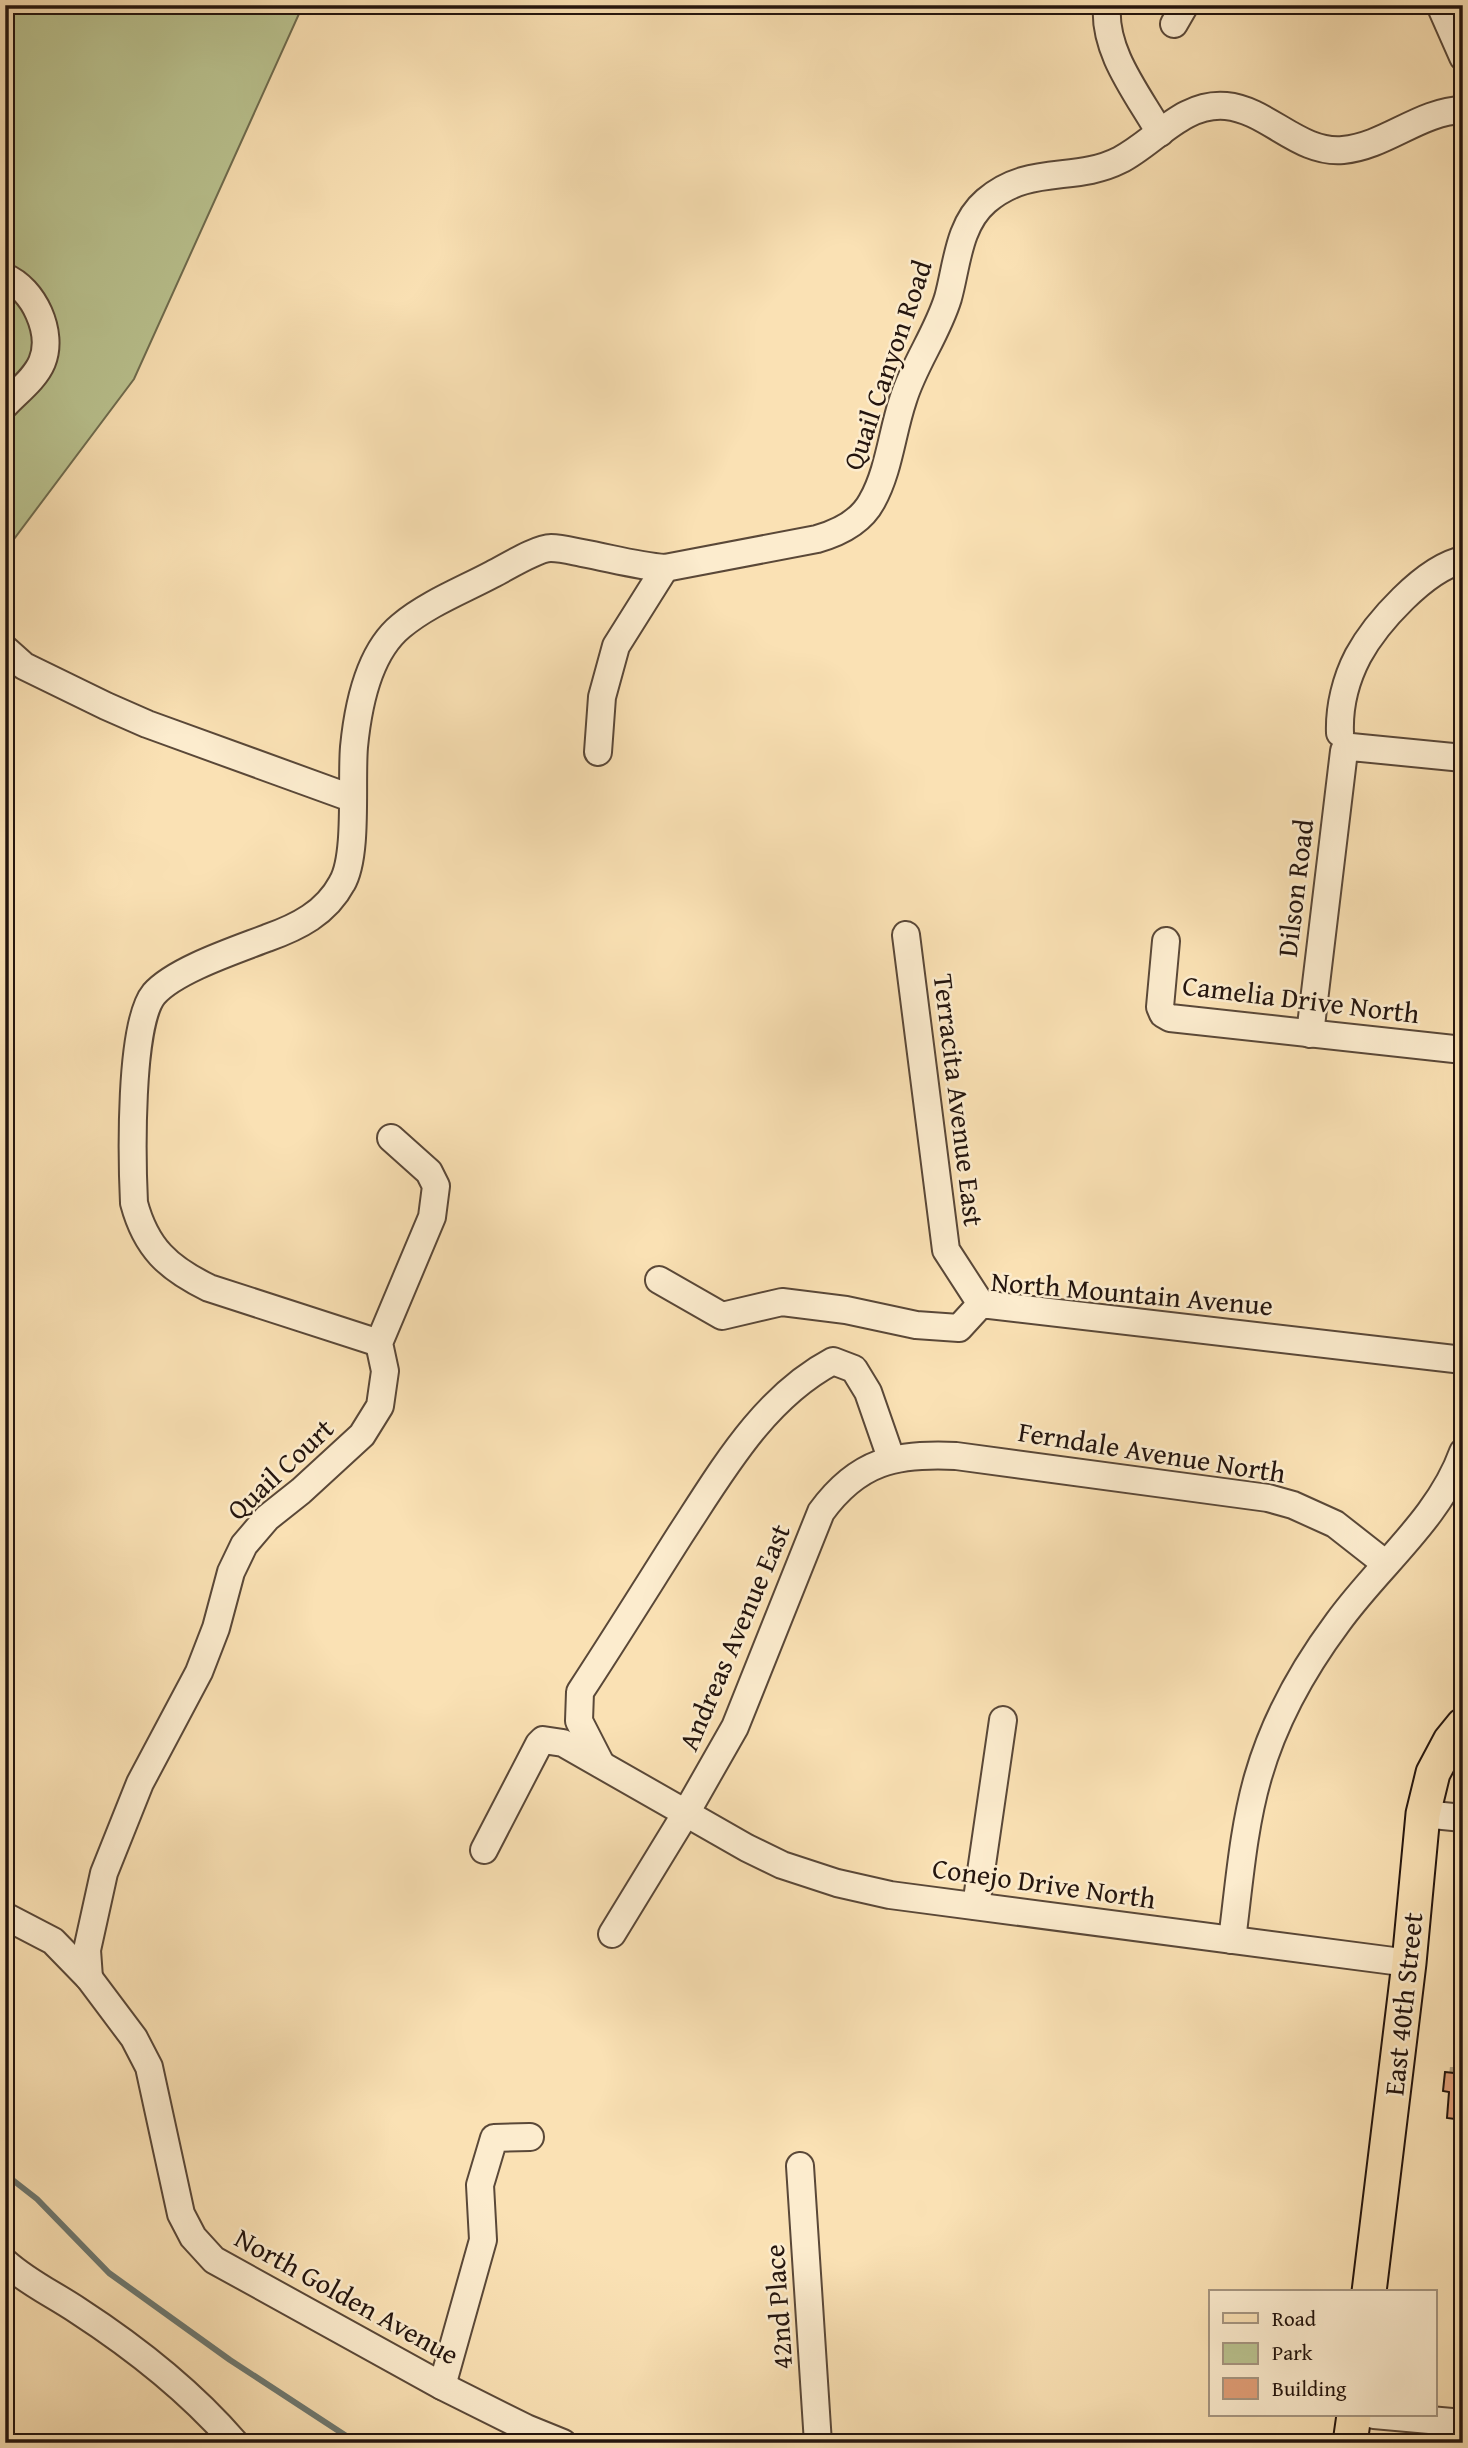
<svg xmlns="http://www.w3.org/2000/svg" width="1468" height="2448" viewBox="0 0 1468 2448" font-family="'Gentium Book Plus',serif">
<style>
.green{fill:#bac390;stroke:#6f6c4f;stroke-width:2}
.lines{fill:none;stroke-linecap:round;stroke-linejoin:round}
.stream{stroke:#6e7971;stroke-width:6}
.building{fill:#e19f78;stroke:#24150e;stroke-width:2;filter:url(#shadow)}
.minor-casing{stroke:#5a4838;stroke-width:30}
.major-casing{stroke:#24150e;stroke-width:37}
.minor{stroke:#fcecce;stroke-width:26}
.major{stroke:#fae1b4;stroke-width:33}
.labels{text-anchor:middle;stroke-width:5;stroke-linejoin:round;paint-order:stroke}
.street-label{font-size:28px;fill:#24150e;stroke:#fcecce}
</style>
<defs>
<filter id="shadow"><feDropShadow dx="6" dy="-6" stdDeviation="0" flood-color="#0004"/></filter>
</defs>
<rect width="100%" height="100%" fill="#fae1b4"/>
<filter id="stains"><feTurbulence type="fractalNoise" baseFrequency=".00286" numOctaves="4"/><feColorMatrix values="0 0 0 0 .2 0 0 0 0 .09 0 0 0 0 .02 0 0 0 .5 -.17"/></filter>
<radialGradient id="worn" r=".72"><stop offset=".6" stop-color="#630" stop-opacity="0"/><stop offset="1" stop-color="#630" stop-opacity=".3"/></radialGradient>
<polygon class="green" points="5,5 303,5 134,379 5,551"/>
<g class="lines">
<polyline class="stream" points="5,2174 37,2199 109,2273 230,2360 357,2443"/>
</g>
<polygon class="building" points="1445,2072 1463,2074 1463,2120 1447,2118 1449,2092 1443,2091"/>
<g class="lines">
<g class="minor-casing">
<g id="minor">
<path d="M1107 5C1103 52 1138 94 1160 133"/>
<polyline points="1440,5 1463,57"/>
<polyline points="1174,24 1185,5"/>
<path d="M5 277C34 289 54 333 42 362 35 379 17 392 5 405"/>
<polyline points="5,649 24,666 106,706 147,724 351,798"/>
<path d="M1340 733C1339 707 1346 679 1358 656 1376 623 1425 568 1463 560"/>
<polyline points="598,752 602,697 616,646 665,568"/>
<polyline points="906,935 946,1250 981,1304"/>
<polyline points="1166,941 1160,1007 1163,1014 1170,1018 1463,1050"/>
<polyline points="1310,1034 1344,751 1351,747 1463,758"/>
<polyline points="659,1280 722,1316 782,1302 846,1310 916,1325 959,1328 981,1304 1463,1360"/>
<path d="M379 1343 209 1288C168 1268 146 1248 134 1203 132 1161 129 1024 154 994 175 970 236 950 267 938 298 927 326 913 342 883 358 856 351 782 354 747 358 706 368 653 401 626 427 604 463 590 493 574 507 567 537 548 551 548 561 548 572 551 582 553 610 558 637 566 665 568L817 539C838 533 861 522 872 501 889 471 892 432 903 400 914 364 937 334 948 298 957 266 958 225 986 201 1029 164 1075 183 1120 160 1155 142 1183 102 1226 106 1268 110 1299 154 1343 150 1386 146 1420 111 1463 110"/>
<path d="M601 1764 579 1721 580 1692C614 1640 647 1587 680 1535 722 1471 763 1398 833 1361L854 1369 868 1392 891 1458"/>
<polyline points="1423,1814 1463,1818"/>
<polyline points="484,1850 539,1744 543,1740 563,1743 747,1848 782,1865 837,1883 890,1895 1409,1963"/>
<polyline points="976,1906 1003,1720"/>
<polyline points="5,1916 53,1941 89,1978 134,2038 149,2067 181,2214 193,2237 214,2260 442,2386 526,2428 563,2443"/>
<path d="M612 1934 686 1813 735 1727 821 1512C858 1461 896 1453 956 1456L1268 1498 1293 1505 1335 1524 1386 1564"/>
<path d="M1232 1940C1239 1886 1243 1829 1258 1777 1274 1721 1303 1669 1338 1622 1379 1565 1439 1519 1463 1452"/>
<polyline points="89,1978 87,1950 104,1873 140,1783 199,1672 216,1628 231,1572 244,1545 267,1518 301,1491 362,1435 380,1406 385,1371 379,1343 432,1217 436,1186 429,1172 391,1138"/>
<polyline points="800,2166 818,2443"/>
<path d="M5 2262C27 2282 53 2294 77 2310 134 2347 191 2392 235 2443"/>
<polyline points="442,2386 483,2240 480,2185 494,2138 530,2137"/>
<polyline points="1374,2415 1463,2423"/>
</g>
</g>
<g class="major-casing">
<g id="major">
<polyline points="1369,2292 1409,1963 1423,1814 1433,1773 1450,1741 1463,1725"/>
<polyline points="1350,2443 1354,2415"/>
</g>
</g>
<use href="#minor" class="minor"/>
<use href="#major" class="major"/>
</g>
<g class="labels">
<g class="street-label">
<text transform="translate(887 365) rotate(-71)" y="10">Quail Canyon Road</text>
<text transform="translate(1295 888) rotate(-83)" y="10">Dilson Road</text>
<text transform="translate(1301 999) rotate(7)" y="10">Camelia Drive North</text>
<text transform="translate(959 1100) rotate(83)" y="10">Terracita Avenue East</text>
<text transform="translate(1132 1293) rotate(5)" y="10">North Mountain Avenue</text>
<text transform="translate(1152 1452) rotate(9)" y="10">Ferndale Avenue North</text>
<text transform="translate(280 1469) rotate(-43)" y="10">Quail Court</text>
<text transform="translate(734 1637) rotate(-67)" y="10">Andreas Avenue East</text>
<text transform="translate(1044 1883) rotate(8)" y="10">Conejo Drive North</text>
<text transform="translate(1403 2004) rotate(-84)" y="10">East 40th Street</text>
<text transform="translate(347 2296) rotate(29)" y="10">North Golden Avenue</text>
<text transform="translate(778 2307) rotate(-94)" y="10">42nd Place</text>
</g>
</g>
<rect width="1468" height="2448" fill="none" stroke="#fae1b4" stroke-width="28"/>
<rect x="7" y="7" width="1454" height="2434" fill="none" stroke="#24150e" stroke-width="3.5"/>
<rect x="14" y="14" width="1440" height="2420" fill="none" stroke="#24150e" stroke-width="2"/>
<rect x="1209" y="2290" width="228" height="126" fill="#fcecce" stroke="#a69681" stroke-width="2"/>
<rect x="1223" y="2313" width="35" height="10" fill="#fae1b4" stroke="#a69681" stroke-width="2"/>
<text x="1272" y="2326" font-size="21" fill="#24150e">Road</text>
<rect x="1223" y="2343" width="35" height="21" fill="#bac390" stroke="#a69681" stroke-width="2"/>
<text x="1272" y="2360" font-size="21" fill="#24150e">Park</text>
<rect x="1223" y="2378" width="35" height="21" fill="#e19f78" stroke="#a69681" stroke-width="2"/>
<text x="1272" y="2396" font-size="21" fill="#24150e">Building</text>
<rect width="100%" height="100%" filter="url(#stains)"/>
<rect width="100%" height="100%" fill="url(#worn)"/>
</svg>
